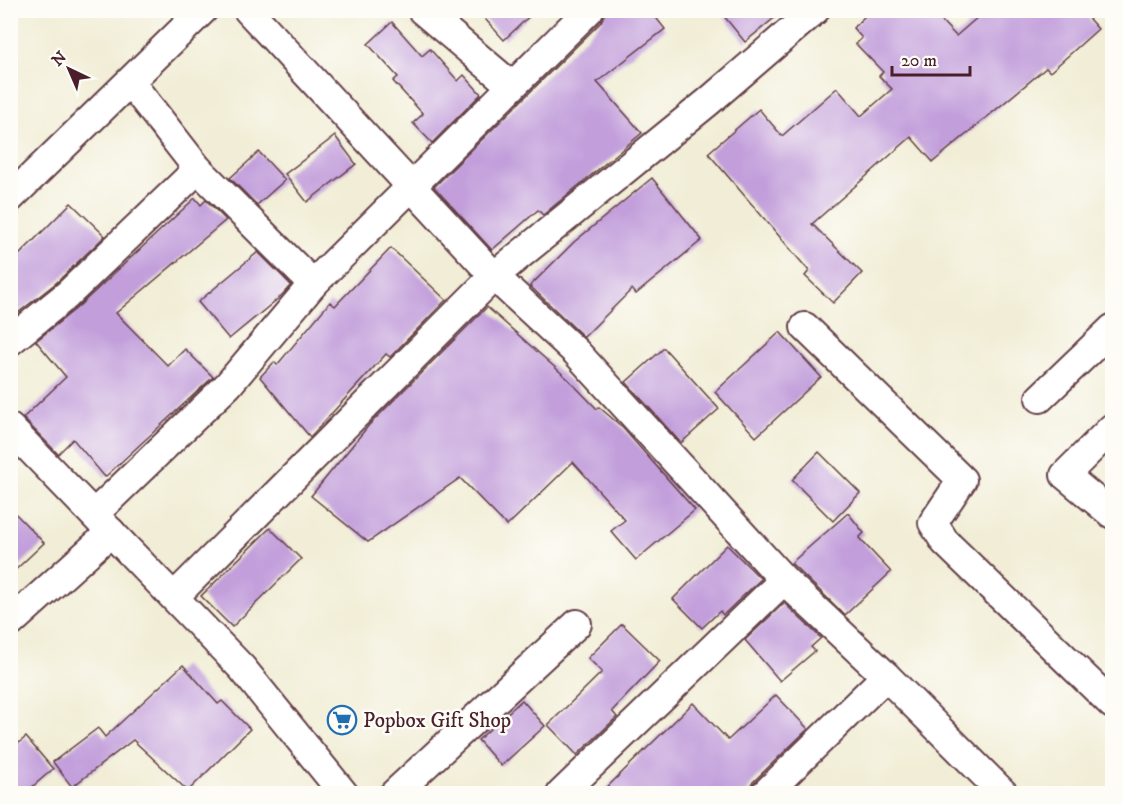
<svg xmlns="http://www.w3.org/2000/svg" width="1123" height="804" viewBox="0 0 1123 804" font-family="'IM FELL DW Pica',serif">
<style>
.building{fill:#c29fdb}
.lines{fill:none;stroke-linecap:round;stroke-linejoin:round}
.minor-casing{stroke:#633e45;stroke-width:32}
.minor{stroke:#fff;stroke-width:28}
.labels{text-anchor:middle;stroke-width:5;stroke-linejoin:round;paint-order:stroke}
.poi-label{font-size:21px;fill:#4a1f2b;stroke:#fdfcf7;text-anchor:start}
</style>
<rect width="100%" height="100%" fill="#fdfcf7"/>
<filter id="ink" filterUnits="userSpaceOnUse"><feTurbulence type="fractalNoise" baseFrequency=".0167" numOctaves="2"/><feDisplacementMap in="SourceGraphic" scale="12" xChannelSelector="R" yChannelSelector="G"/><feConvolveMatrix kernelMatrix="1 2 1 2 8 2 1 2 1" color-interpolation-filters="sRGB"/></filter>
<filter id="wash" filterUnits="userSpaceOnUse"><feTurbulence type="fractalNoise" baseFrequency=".008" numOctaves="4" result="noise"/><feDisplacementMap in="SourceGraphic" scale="24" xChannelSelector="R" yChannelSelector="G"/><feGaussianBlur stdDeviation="1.35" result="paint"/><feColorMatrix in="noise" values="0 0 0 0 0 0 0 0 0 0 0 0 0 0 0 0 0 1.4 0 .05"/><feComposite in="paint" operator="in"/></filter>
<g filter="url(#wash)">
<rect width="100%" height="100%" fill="#f1edd6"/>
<g id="blocks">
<g class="building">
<polygon points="477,10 536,10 504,40"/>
<polygon points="606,10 650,10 665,29 597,82 642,133 543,215 538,210 492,250 434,187 601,22"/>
<polygon points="719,10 784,10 745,42"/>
<polygon points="871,10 931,10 956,36 986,10 1081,10 1098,29 1050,72 1046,68 933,162 911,137 812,224 862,273 833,303 805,276 809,271 708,153 759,109 782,136 837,88 861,116 892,89 879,76 883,72 856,44 862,38 853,28"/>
<polygon points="392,22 422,56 430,49 458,81 464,75 481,94 432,143 413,123 423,114 393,81 398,77 368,44"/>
<polygon points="335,136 356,164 307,202 285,174"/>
<polygon points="259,152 285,180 257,205 230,178"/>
<polygon points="652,178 702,240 636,294 632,289 584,337 530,286 574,242"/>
<polygon points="195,198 201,205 206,200 226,220 116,313 168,366 185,349 213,377 105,477 73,439 58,454 23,418 66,377 36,341 78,307"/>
<polygon points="71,203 105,236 56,283 14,316 10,311 10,264"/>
<polygon points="391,248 446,300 390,357 386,354 310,437 260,377 274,362 277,365 330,302 335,306"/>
<polygon points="258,252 291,285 280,297 229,339 198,302"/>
<polygon points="487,307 568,379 597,409 599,407 621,426 695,510 636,560 611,531 625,520 573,462 507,526 460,478 368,542 311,496 369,425"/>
<polygon points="780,332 821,377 756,437 715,392"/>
<polygon points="664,348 719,409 681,443 626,382"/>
<polygon points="819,452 860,493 833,521 792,480"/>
<polygon points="10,508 44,543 10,575"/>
<polygon points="848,513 864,533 859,538 891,572 845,615 791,563"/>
<polygon points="270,528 301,559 232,627 201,596"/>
<polygon points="727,545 761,579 723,615 720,611 702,628 673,599"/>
<polygon points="784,603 821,638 811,647 815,651 780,681 745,640"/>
<polygon points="622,624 660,661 612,711 617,717 577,755 548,725 602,672 588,658"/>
<polygon points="183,665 218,704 222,701 250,729 188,791 133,740 72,787 53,762 98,728 105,737"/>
<polygon points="776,695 808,729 753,782 746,794 600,794 693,703 728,740"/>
<polygon points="522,700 545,726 501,766 478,740"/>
<polygon points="26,737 53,769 24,794 10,794 10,750"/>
</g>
</g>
</g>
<g filter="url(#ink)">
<use href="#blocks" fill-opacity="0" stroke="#633e45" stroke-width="1.5"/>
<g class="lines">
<g class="minor-casing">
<g id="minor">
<polyline points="248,10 494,276 576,352 784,580 886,676 1004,794"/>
<polyline points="422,10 512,86"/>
<polyline points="130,82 198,169 313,284"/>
<polyline points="10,198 203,10"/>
<polyline points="805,327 962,480 933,523 945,542 1112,704"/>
<polyline points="10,341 67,295 198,169"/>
<polyline points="1040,398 1112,329"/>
<polyline points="10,428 242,668 344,794"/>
<polyline points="1112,428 1065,475 1112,514"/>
<polyline points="94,514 228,385 313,284 589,10"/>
<polyline points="174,597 494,276 708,102 815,10"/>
<polyline points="10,623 111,532"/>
<polyline points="394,794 577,624"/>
<polyline points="561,794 784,580"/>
<polyline points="765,794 886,676"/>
</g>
</g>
<use href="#minor" class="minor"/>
</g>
</g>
<defs>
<g id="supermarket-ring" transform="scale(1.5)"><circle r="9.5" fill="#fdfcf7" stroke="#1f6fb2" stroke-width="1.5"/><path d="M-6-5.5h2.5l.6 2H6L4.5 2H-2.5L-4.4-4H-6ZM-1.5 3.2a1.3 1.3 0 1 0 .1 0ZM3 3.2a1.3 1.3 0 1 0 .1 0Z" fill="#1f6fb2"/></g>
</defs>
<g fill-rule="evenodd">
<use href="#supermarket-ring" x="342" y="720"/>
</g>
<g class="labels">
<g class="poi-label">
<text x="363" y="727">Popbox Gift Shop</text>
</g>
</g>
<rect width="1123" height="804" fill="none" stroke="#fdfcf7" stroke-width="36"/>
<g transform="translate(69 69) rotate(316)" stroke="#fdfcf7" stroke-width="4.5" paint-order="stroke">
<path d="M0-4.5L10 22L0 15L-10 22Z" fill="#4a1f2b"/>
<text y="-9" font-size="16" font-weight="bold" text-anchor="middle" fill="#4a1f2b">N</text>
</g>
<path d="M892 66v9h78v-9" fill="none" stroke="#4a1f2b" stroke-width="3"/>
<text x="901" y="66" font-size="18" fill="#4a1f2b" stroke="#fdfcf7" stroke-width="4.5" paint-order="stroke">20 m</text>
</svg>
